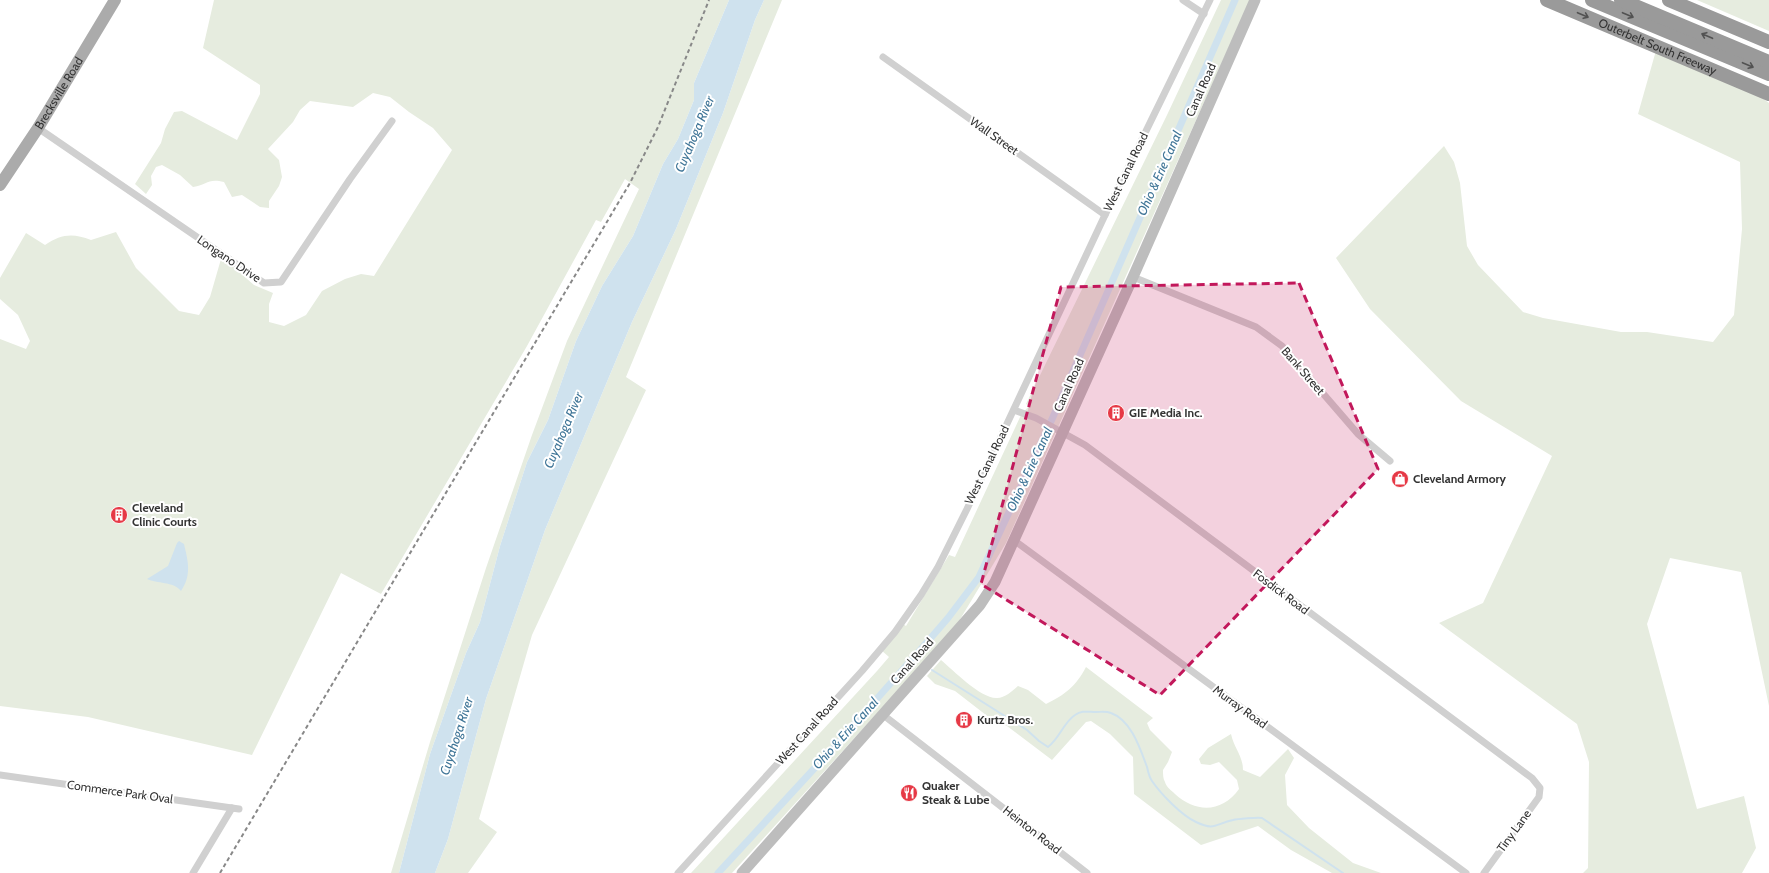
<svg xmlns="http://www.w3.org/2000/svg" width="1769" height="873" viewBox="0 0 1769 873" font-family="Cabin,sans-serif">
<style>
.green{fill:#e6ecdf}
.water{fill:#cfe2ee}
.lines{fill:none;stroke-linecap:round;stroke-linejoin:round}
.stream{stroke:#cfe2ee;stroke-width:2}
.canal{stroke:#cfe2ee;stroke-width:7}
.minor{stroke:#d0d0d0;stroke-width:7}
.secondary{stroke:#bdbdbd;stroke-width:11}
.primary{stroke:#ababab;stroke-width:12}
.motorway{stroke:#9a9a9a;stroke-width:14}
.rail{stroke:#888;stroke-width:2;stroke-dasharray:4 3;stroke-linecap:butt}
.oneway{stroke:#525252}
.marked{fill:#c2185b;fill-opacity:0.2;stroke:#c2185b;stroke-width:3;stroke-dasharray:8 5;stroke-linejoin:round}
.labels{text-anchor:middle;stroke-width:4;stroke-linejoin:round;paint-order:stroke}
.street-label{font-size:12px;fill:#333;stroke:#fff}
.poi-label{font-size:12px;font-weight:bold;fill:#333;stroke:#fff;text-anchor:start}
.water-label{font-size:13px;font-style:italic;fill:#3f7597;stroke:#fff}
</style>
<rect width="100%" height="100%" fill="#fff"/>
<g class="green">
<path d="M214 0H729L694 83V100L678 139 663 164 633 236 602 286 576 341 548 420 527 462 500 546 480 622 466 653 430 754 399 873H391L430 742 486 568 532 435 567 341 639 189 625 179 601 222 596 220 527 346 381 594 341 573 252 755 88 717 0 706V339L26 349 30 341 18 315 0 299V278L26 233 45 245C61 234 73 233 91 240L116 232 136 268 179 311 199 315 210 297 221 259 230 264 254 285 273 293 269 304V322L284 326 306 315 322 291 345 279 361 274 374 276 452 150 433 128 409 112 390 97 373 93 353 107 310 101 300 110 293 122 268 149 279 160 282 177 279 186 269 201V208L260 207 242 195 232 197 224 182C207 178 208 185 193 187L180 175 162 165 156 167 151 176 152 185 146 194 135 184 161 143 165 129 174 112 182 111 237 140 260 94V85L203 48Z"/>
<polygon points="764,0 782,0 626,377 646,390 532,635 479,819 497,832 468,873 435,873 448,839 486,699 545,530 632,322 676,229 723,113 755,20"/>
<polygon points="1221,0 1250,0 1006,543 956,626 732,873 691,873 877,671 889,657 881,650 903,624 906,626 949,555 955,557 1021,415 1029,406 1026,404 1167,115"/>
<polygon points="1697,0 1769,0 1769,31"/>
<polygon points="1657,47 1738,81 1769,103 1769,706 1741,572 1670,558 1647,624 1697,809 1744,796 1756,848 1742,873 1583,873 1588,868 1589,762 1577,724 1439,623 1483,603 1552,456 1461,401 1370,309 1336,258 1444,146 1454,162 1460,183 1467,246 1478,265 1523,312 1543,318 1621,332 1647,332 1713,342 1734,315 1742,229 1740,162 1638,114"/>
<path d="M941 660C953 670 981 699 997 698 1005 698 1012 691 1018 686L1028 690 1046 704C1065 695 1076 686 1086 667L1153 718 1147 723 1150 730 1172 752 1168 762 1163 770C1163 774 1163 779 1165 782 1166 787 1172 791 1175 794 1196 813 1222 813 1239 789L1237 780 1219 762 1210 765 1201 764 1199 759 1208 748 1231 734C1234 748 1243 756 1243 770L1260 777 1288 749 1294 758 1285 775 1287 805 1309 828 1353 863 1381 873H1332L1291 850 1258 826 1201 845 1134 794 1133 757 1110 734 1091 721 1086 722 1052 760 1007 726 995 722 955 691 935 684 927 676Z"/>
</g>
<g class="water">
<polygon points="729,0 764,0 755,20 723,113 676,229 632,322 545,530 486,699 448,839 435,873 399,873 430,754 466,653 480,622 500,546 527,462 548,420 576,341 602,286 633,236 663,164 678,139 694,100 694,83"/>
<path d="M179 541 184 544C188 561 192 575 181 591 173 581 157 584 147 579L168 566 177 543Z"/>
</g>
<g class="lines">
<path class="stream" d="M932 670 1027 730 1039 741 1048 747C1060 738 1063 723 1075 715 1082 710 1088 712 1096 712 1101 712 1106 711 1111 713 1131 720 1140 748 1147 767 1148 771 1149 777 1152 781 1161 794 1181 815 1196 822 1215 831 1215 824 1233 820 1237 819 1258 817 1262 818L1343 873"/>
<polyline class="canal" points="718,873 835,746 929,640 948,618 979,577 1053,417 1235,0"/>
<g class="minor">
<polyline points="1183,0 1204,14"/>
<polyline points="883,57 1105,215"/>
<polyline points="38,128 264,283 281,282 350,179 392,121"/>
<polyline points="1133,277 1256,327 1282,346 1358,434 1390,461"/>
<polyline points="1014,410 1036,418 1085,445 1532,778 1540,788 1539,797 1484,873"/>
<polyline points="1015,541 1466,873"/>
<polyline points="882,714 1087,873"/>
<polyline points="0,775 239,809"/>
<polyline points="193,873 232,808"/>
<polyline points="678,873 862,671 895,632 921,595 938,567 967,509 1105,215 1210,0"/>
</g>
<polyline class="secondary" points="742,873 980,605 995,582 1133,277 1255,0"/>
<path class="primary" id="s1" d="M0 185 38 128 115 0"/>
<g class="motorway">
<path id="s2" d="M1547 0 1769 94"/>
<polyline points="1592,0 1769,74"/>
<polyline points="1621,0 1769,62"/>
<polyline points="1669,0 1769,42"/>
</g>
<polyline class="rail" points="220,873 630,183 658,127 709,0"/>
</g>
<defs><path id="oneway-shaft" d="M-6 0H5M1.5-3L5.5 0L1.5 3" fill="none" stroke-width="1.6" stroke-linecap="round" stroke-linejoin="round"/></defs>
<g class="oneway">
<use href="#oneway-shaft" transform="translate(1583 15) rotate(23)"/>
<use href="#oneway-shaft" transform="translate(1628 15) rotate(23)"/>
<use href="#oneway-shaft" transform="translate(1707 36) rotate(-157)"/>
<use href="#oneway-shaft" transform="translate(1748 65) rotate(23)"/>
</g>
<path class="marked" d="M1299 283 1378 469 1160 695 981 584 1061 287Z"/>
<defs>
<g id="building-disc" transform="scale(0.9)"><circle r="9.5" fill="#e63946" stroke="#fff"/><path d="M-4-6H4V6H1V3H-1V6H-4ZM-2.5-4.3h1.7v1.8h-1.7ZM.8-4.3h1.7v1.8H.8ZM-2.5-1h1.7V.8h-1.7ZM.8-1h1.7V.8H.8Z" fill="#fff"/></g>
<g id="shop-disc" transform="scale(0.9)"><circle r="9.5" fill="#e63946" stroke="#fff"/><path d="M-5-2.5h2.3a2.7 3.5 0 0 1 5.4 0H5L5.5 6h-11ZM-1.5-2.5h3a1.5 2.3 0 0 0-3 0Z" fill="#fff"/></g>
<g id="restaurant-disc" transform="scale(0.9)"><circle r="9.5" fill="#e63946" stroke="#fff"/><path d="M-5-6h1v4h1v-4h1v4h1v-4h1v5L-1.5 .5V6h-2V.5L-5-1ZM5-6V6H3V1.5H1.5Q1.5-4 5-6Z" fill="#fff"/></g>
</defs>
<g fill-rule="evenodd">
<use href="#building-disc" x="1116" y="413"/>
<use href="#shop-disc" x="1400" y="479"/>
<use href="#building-disc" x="119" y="515"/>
<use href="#building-disc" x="964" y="720"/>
<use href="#restaurant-disc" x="909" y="793"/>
</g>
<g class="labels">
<g class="street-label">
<text dy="4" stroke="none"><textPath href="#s2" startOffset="120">Outerbelt South Freeway</textPath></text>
<text transform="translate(1201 90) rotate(-66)" y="4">Canal Road</text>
<text dy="4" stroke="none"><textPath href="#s1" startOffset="109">Brecksville Road</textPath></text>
<text transform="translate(994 136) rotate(35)" y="4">Wall Street</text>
<text transform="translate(1126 172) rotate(-64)" y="4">West Canal Road</text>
<text transform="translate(229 259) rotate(34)" y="4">Longano Drive</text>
<text transform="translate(1303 371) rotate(49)" y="4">Bank Street</text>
<text transform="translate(1069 385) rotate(-66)" y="4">Canal Road</text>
<text transform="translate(987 465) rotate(-64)" y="4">West Canal Road</text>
<text transform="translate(1281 592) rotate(37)" y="4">Fosdick Road</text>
<text transform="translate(912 661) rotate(-48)" y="4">Canal Road</text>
<text transform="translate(1240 707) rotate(36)" y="4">Murray Road</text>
<text transform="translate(807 731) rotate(-48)" y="4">West Canal Road</text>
<text transform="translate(120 792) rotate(8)" y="4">Commerce Park Oval</text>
<text transform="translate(1032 830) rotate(38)" y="4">Heinton Road</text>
<text transform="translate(1514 831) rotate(-54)" y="4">Tiny Lane</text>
</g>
<g class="poi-label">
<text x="1129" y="417">GIE Media Inc.</text>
<text x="1413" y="483">Cleveland Armory</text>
<text x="132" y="512">Cleveland<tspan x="132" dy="14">Clinic Courts</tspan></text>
<text x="977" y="724">Kurtz Bros.</text>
<text x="922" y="790">Quaker<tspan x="922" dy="14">Steak &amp; Lube</tspan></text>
</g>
<g class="water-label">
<text transform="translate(694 134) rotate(-67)" y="5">Cuyahoga River</text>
<text transform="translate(1159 173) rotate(-66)" y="5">Ohio &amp; Erie Canal</text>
<text transform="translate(563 430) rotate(-67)" y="5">Cuyahoga River</text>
<text transform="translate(1029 469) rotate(-65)" y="5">Ohio &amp; Erie Canal</text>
<text transform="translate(845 733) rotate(-48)" y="5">Ohio &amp; Erie Canal</text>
<text transform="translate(456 736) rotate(-72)" y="5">Cuyahoga River</text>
</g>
</g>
</svg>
